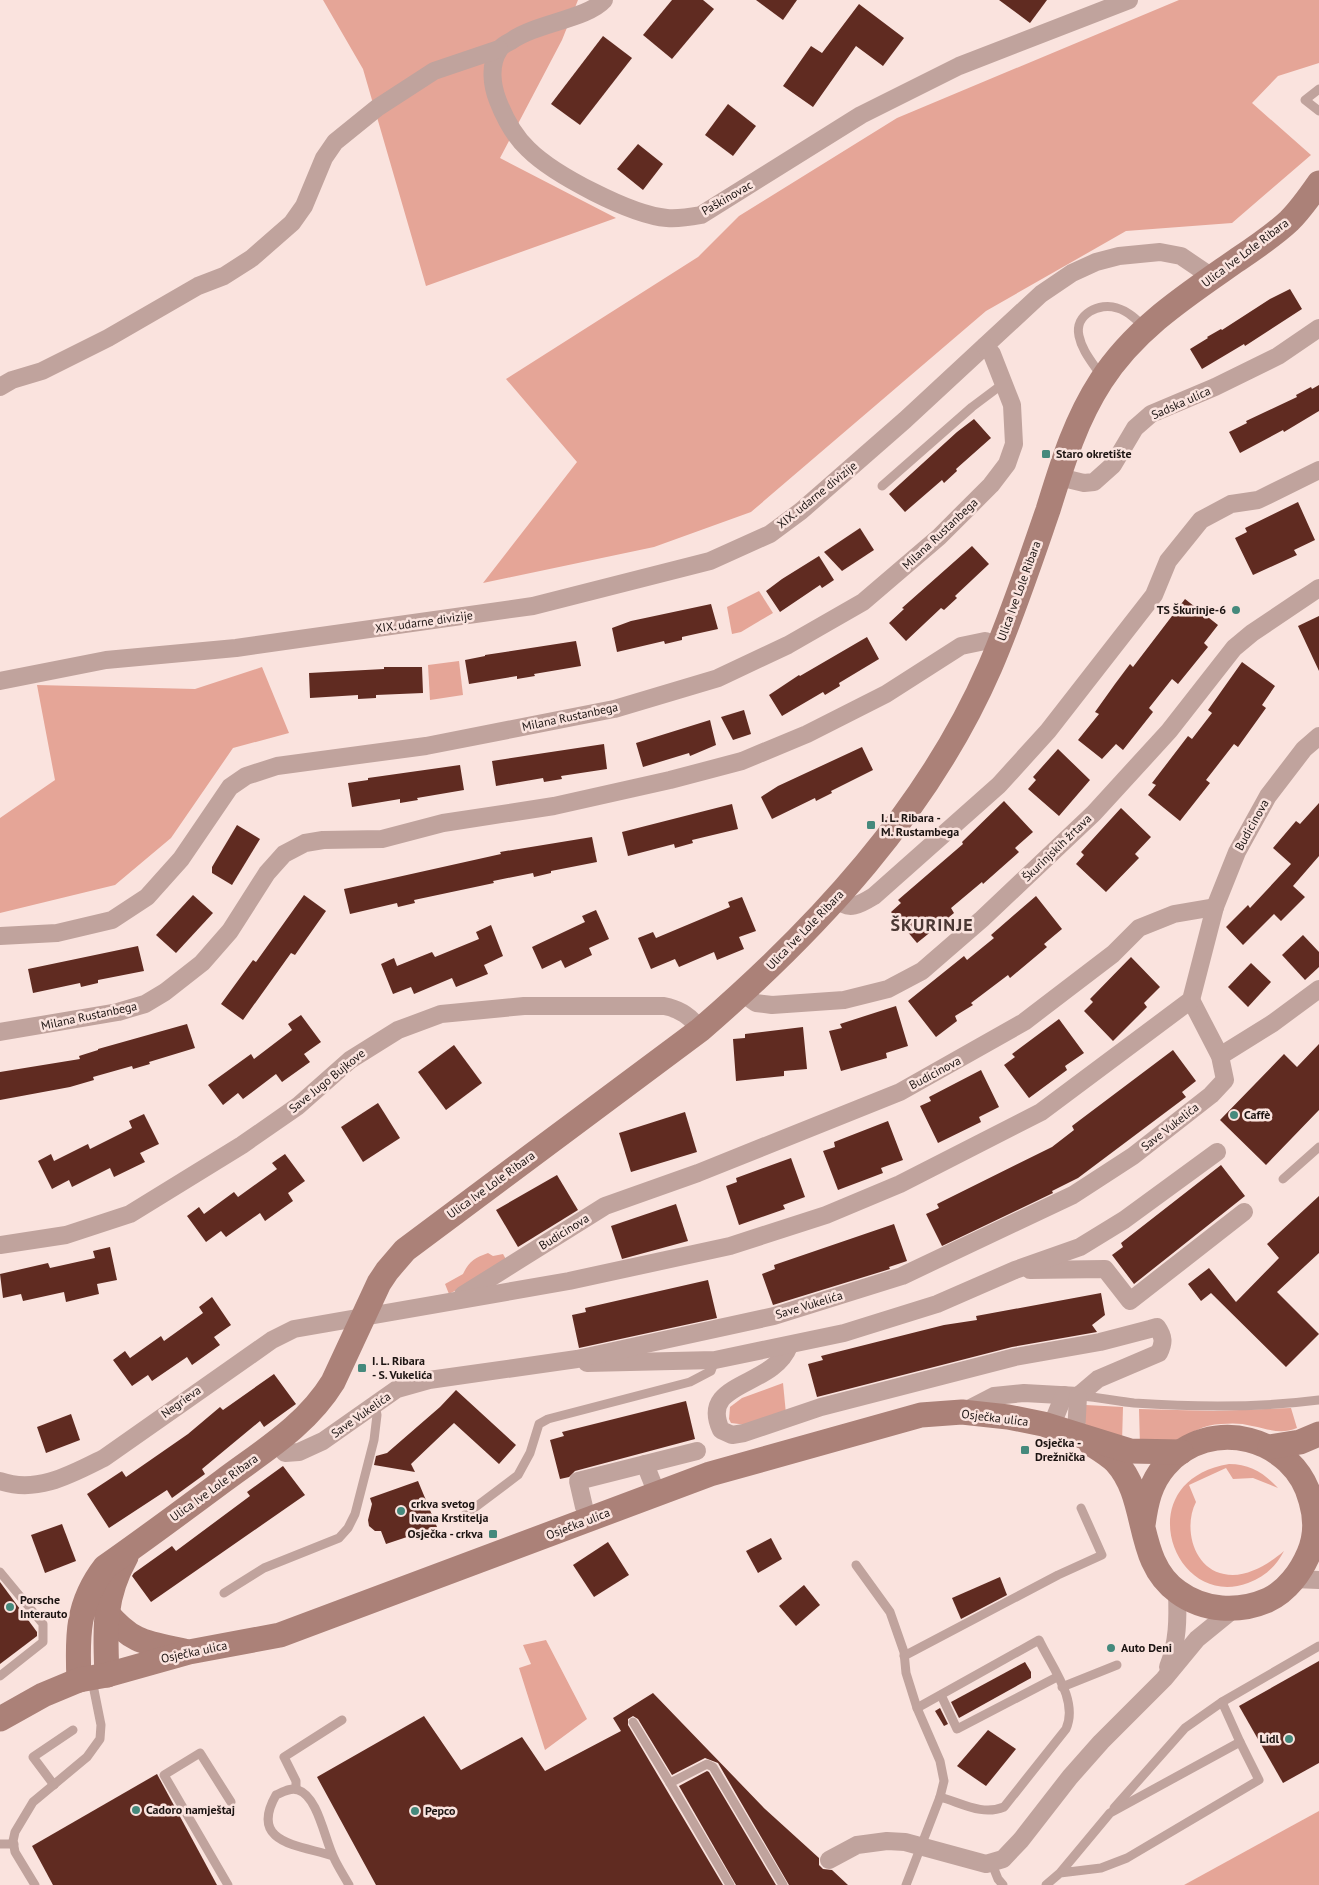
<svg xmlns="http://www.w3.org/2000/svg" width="1319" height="1885" viewBox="0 0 1319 1885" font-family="'PT Sans',sans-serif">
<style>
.green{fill:#e5a597}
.building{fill:#602b21}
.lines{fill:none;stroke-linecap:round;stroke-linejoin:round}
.lane{stroke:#c0a39d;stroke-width:9}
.street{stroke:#c0a39d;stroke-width:18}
.secondary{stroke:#ab8178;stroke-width:25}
.poi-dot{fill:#45897c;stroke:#fae3de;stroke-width:2}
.labels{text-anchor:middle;stroke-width:5;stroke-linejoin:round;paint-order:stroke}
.street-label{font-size:12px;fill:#1c1412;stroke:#fae3de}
.poi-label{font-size:12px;font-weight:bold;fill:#1c1412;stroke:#fae3de;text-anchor:start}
.district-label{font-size:18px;font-weight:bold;letter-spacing:1px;fill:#4a3834;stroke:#fae3de}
</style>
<rect width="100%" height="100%" fill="#fae3de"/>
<g class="green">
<polygon points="323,0 578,0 562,40 500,158 616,218 426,286 363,69"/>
<polygon points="1179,0 1319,0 1319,63 1278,76 1252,103 1311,155 1232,223 1126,231 986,311 751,512 654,547 483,583 577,462 506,379 698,257 739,216 897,118"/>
<polygon points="759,591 773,613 741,632 732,634 727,607"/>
<polygon points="459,661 463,695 430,700 428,665"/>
<polygon points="262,667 289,733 233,748 171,838 115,885 0,913 0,818 55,780 37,685 195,689"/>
<path d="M488 1253 493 1256 503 1254 508 1263 449 1294 445 1284 463 1274C469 1261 475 1258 488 1253Z"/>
<polygon points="783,1383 786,1414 747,1425 731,1423 729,1419 730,1407 742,1398"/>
<polygon points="1086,1405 1123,1407 1122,1442 1088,1427 1084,1422"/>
<path d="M1291 1408 1297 1428C1280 1435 1269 1429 1252 1426 1242 1423 1232 1423 1221 1424 1204 1424 1190 1434 1174 1441 1165 1445 1151 1444 1140 1446L1139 1409 1214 1411Z"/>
<path d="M1229 1464C1250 1464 1264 1473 1278 1488L1253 1478 1233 1479 1226 1468 1189 1485 1196 1502C1183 1527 1193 1568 1224 1574 1245 1579 1269 1564 1284 1551 1276 1566 1265 1577 1248 1583 1173 1611 1127 1481 1229 1464Z"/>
<polygon points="546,1640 587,1719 545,1750 519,1668 531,1664 523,1645"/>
<polygon points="1319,1811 1319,1885 1184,1885"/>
</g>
<g class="building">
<polygon points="672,0 703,0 714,9 672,59 643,35"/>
<polygon points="756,0 797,0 783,20"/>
<polygon points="999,0 1047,0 1030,23"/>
<polygon points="859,4 904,38 883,66 856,46 813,107 783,86 811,46 822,53"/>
<polygon points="603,36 632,58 580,125 551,104"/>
<polygon points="728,104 756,126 733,156 705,135"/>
<polygon points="638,144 663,164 643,190 617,169"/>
<polygon points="1290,289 1302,309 1245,346 1244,344 1202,369 1190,349 1208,338 1207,337 1221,329 1222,330 1270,299"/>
<polygon points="1319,385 1319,411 1284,432 1283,430 1240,453 1229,432 1247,423 1246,421 1297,397 1296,395 1311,387 1312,389"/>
<polygon points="974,419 991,438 956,469 957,471 944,483 942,480 905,512 889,494 957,432"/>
<polygon points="1298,502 1315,540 1294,550 1297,555 1253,575 1235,538 1247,532 1245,528"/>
<polygon points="860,528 874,550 842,571 824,552"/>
<polygon points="972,546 989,564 955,596 957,598 944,610 941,608 906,641 889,623 904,609 902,608"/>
<polygon points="819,556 834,580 822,588 820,585 780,612 766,591 782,579"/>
<polygon points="1185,599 1218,625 1204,643 1208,647 1178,684 1172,679 1149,708 1153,712 1123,750 1116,744 1102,759 1078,740 1099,714 1095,712 1115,684 1130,664 1133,667"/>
<polygon points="711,604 718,629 682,637 682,640 665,644 664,641 617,652 612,628 631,621"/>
<polygon points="1319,616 1319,671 1298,626"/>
<polygon points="867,637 879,659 839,683 840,686 825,695 823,692 782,716 769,695 799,675 800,676"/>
<polygon points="576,641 581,666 534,674 535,676 517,679 517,676 469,684 465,660 485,656 485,655"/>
<polygon points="1242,662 1275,686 1262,705 1266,708 1238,747 1234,744 1206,780 1210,783 1180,821 1148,795 1156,785 1152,783 1188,736 1192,739 1212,713 1208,710"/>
<polygon points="384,667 422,667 423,693 376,695 376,698 358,699 358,695 310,698 309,673 384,669"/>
<polygon points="744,710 751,734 733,740 721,717"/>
<polygon points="710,720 716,745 690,756 689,753 643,767 636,743"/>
<polygon points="604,744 607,769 561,776 562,779 544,782 543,778 496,786 492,761"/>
<polygon points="862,747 873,770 831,791 832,793 816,801 815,798 772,819 761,797 778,786"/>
<polygon points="1058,749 1090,780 1059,816 1028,789 1036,780 1033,777"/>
<polygon points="460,765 464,790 417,798 418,800 400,803 400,799 352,807 348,783 368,780 368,778"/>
<polygon points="1004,801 1033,832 1015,848 1019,852 983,884 982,882 951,908 954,913 917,943 891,912 901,903 898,900 963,844 962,842"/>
<polygon points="1319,803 1319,856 1293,886 1305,897 1281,921 1274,914 1243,945 1226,927 1248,905 1250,908 1291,864 1273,848 1296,821 1300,824"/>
<polygon points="732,804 738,829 692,840 693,843 675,848 674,844 628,856 622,832"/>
<polygon points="1121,808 1151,837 1135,854 1139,858 1106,892 1076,864 1084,855 1081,852"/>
<polygon points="237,825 260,839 232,885 212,873 212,867"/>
<polygon points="592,837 597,862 551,871 551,873 534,877 533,873 493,881 494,883 414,900 415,903 398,907 397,903 350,914 344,889 501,854 500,852"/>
<polygon points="193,895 213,913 176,953 156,935"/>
<polygon points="304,895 326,911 295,955 291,953 243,1020 221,1004 253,960 256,962"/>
<polygon points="1036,896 1062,929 1044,944 1047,947 1010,978 1008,975 971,1003 973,1005 955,1016 957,1021 936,1037 908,1001 964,956 967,960 994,938 991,935"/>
<polygon points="742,897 756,931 739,937 744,949 717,960 714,952 679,967 675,959 651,969 638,938 653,932 656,938 730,907 728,902"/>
<polygon points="596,910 609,939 589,948 592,955 565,968 561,960 542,969 532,947 585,922 582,916"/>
<polygon points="491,925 503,956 484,965 488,974 456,987 452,978 414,994 411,987 393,994 381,964 394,958 397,966 432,952 435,957 479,939 476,932"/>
<polygon points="1303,935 1319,952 1319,967 1305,980 1282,955"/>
<polygon points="138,946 144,971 98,980 98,983 81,987 80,983 33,993 28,969"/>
<polygon points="1131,957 1160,987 1144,1003 1147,1007 1113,1041 1084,1011 1093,1002 1090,999"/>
<polygon points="1251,963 1271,982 1248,1007 1228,987"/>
<polygon points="896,1006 908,1046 886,1053 887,1058 841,1071 829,1031 842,1028 840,1024"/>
<polygon points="301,1015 321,1042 304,1054 310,1062 282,1082 276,1074 243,1099 238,1093 223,1105 208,1085 251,1054 254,1059 292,1030 288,1024"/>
<polygon points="1059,1019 1084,1053 1065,1066 1067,1070 1029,1098 1004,1065 1015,1057 1012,1054"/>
<polygon points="187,1024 195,1048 149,1062 150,1064 133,1069 132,1066 93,1077 94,1080 70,1087 0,1100 0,1072 80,1059 79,1056 98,1050 98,1049"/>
<polygon points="803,1027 807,1069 784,1071 784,1076 736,1081 733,1039 745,1038 745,1034"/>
<polygon points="1319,1044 1319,1110 1266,1165 1220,1120 1284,1054 1297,1067"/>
<polygon points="454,1045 482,1083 446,1110 418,1072"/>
<polygon points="1173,1050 1196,1081 1182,1092 1186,1097 1078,1178 1052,1191 1053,1193 942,1246 926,1214 939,1208 937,1204 1052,1147 1074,1130 1072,1126"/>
<polygon points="981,1070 999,1107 979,1117 981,1122 938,1143 920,1106 931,1101 929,1097"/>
<polygon points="378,1103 400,1138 363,1162 341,1127"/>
<polygon points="685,1112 697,1152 631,1172 619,1133"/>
<polygon points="144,1114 159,1144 140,1153 145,1162 114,1177 110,1168 72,1187 69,1180 52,1189 38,1161 51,1154 54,1161 88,1144 90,1149 132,1128 129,1121"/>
<polygon points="888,1121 903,1160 881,1168 883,1173 838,1190 823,1151 835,1147 834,1142"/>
<polygon points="285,1154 305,1181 288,1193 293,1201 265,1221 260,1213 226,1237 221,1231 206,1242 187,1216 199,1207 204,1214 234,1192 238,1197 277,1169 272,1163"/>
<polygon points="791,1158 805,1197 783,1205 785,1209 739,1225 726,1186 737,1182 736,1178"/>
<polygon points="1221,1165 1245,1196 1134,1284 1112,1255 1123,1247 1121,1243"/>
<polygon points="557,1175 578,1210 518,1247 496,1210"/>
<polygon points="1319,1196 1319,1253 1277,1292 1319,1334 1286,1367 1211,1293 1201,1301 1188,1284 1209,1268 1236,1302 1279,1258 1267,1244"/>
<polygon points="676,1204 688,1241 622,1259 611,1226"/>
<polygon points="894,1224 907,1261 889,1267 890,1269 773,1305 762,1274 775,1269 774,1265"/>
<polygon points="110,1247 117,1280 97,1284 99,1294 66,1302 64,1292 23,1301 21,1294 3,1298 0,1274 48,1263 50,1268 95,1258 93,1251"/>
<polygon points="708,1280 717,1318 579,1348 572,1315 586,1312 585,1308"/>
<polygon points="1101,1293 1105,1315 1092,1325 1097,1332 1012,1347 817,1397 808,1364 823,1360 821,1356 944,1325 977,1320 976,1316"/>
<polygon points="212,1297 231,1325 214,1337 220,1345 192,1365 187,1357 152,1381 148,1375 132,1386 113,1360 125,1351 130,1358 161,1336 164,1341 203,1313 199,1307"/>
<polygon points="274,1374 296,1404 264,1427 260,1421 202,1469 205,1474 172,1498 167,1490 109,1528 87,1494 122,1471 126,1477 188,1434 220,1407 223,1410"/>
<polygon points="456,1390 516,1445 499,1464 454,1423 411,1464 415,1472 374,1465 376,1456 387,1453 440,1407"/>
<polygon points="686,1401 695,1439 575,1471 569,1477 560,1479 550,1440 564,1436 562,1432"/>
<polygon points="71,1414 80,1440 46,1453 37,1427"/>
<polygon points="283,1466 305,1495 151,1602 132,1576 134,1573 172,1546 176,1551 250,1496 247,1492"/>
<polygon points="418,1481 437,1527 386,1544 381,1531 375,1531 369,1526 368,1520 372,1504 370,1498"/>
<polygon points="62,1524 76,1561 45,1573 31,1535"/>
<polygon points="771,1538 782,1559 758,1573 746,1551"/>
<polygon points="608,1542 629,1575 594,1597 573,1565"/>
<polygon points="1000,1577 1007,1595 961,1619 952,1598"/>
<polygon points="0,1582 37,1632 37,1636 0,1664"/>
<polygon points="804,1585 820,1605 796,1626 779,1606"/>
<polygon points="1319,1661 1319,1763 1283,1783 1239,1706"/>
<polygon points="1025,1662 1031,1672 1031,1678 959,1718 951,1702"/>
<polygon points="653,1693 765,1809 819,1858 819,1865 823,1869 832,1870 848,1885 789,1885 718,1763 705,1758 672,1775 638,1719 633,1716 628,1719 628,1725 723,1885 376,1885 317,1777 424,1716 461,1770 522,1737 545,1771 621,1731 613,1718"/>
<polygon points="940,1708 948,1724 944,1726 935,1711"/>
<polygon points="988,1730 1016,1749 986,1786 957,1766"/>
<polygon points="707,1771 709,1772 776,1885 736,1885 679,1786"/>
<polygon points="157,1774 217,1885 53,1885 32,1846"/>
</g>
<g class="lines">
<g class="lane">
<polyline points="1319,89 1305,100 1319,111"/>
<path d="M1101 376C1093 363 1082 351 1079 336 1074 314 1100 302 1117 308 1128 311 1137 320 1145 328"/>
<polyline points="882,486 972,407 1004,383"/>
<polyline points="1283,1179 1319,1147"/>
<path d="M1080 1396C1098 1397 1116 1401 1134 1403 1195 1407 1258 1408 1319 1400"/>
<polyline points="461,1518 518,1475 530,1453 539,1424 548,1419 690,1382 711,1371 715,1360"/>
<polyline points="856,1565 890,1612 904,1652 906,1673 917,1708 940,1761 944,1781 940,1797 906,1885"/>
<polyline points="0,1572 43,1624 43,1642 0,1676"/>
<polyline points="224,1593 264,1568 339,1538 348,1528 355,1514 374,1440 377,1415 375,1404"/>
<polyline points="904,1656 1058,1575 1102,1555 1081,1508"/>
<polyline points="1062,1687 1117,1665"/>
<polyline points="941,1695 957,1729 1057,1677"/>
<polyline points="1222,1702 1319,1646"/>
<path d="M917 1708 1039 1640C1051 1666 1079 1700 1066 1729L1004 1807C982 1816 962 1803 940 1797"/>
<polyline points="633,1722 670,1783"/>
<polyline points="54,1785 33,1757 73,1730"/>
<polyline points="296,1789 296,1781 284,1757 342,1720"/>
<polyline points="1114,1808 1185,1728 1222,1702 1240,1742"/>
<polyline points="0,1844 14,1844"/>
<path d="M333 1856C300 1845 248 1844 276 1795 283 1792 291 1787 298 1790 318 1796 325 1841 334 1858 338 1867 344 1876 349 1885"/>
<polyline points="992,1864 998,1879 1003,1885"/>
<polyline points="35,1885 15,1852 13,1841 15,1832 33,1802 87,1757 100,1739 101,1725 92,1680"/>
<polyline points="228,1885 164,1775 200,1753 231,1802"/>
<polyline points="730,1885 670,1783 707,1764 713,1767 783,1885"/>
<polyline points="1046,1885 1060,1873 1110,1813 1240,1742 1259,1780 1127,1858 1101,1868 1060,1873"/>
</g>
<g class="street">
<path d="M604 0C587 19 536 23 511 41 507 43 501 46 499 50 489 65 492 86 498 101 505 119 514 136 528 149 554 175 631 215 667 218 679 219 690 217 701 215L861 115 959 66 1129 0"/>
<polyline points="0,387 12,380 42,371 108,338 198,286 224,276 252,258 292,223 304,206 324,158 335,142 377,108 434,71 499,49"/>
<polyline points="1059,477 1084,483 1094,482 1113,465 1135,428 1151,414 1215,387 1278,356 1319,328"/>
<polyline points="0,681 106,660 236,648 533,606 710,561 770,534 801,511 905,420 1041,294 1072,273 1096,262 1119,256 1160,252 1181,256 1212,277"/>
<path d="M836 899C849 912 861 904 874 896L999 785 1048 731 1154 595 1168 561 1201 520 1231 504 1258 500 1319 470"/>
<polyline points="0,936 57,933 112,920 147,897 181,859 230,787 246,776 277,766 426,746 614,709 718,678 788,645 863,602 939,537 991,485 1007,464 1014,444 1012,405 992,354 985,346"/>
<polyline points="742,993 756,1003 772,1005 844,1000 888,989 922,971 982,919 1094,813 1169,731 1234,648 1252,633 1319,588"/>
<polyline points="0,1032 118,1012 145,1004 165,992 202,963 230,931 267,873 284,854 305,843 323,840 382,839 443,823 554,806 670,780 742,761 807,734 886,694 961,646 985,641 998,646"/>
<polyline points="1220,1056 1273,1023 1319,989"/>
<path d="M0 1245 66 1235 130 1214 242 1145 298 1106 350 1060 398 1030 441 1014 524 1006H664C680 1009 691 1016 700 1030"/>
<polyline points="1030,1270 1105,1269 1130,1301 1244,1212"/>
<polyline points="463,1295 605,1206 698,1173 900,1092 1024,1022 1113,954 1139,928 1174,914 1215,907"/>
<path d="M789 1346C773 1388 698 1381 721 1430L732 1435 744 1433 821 1407 1015 1357 1100 1342 1150 1329 1157 1327C1164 1337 1164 1343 1159 1353L1098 1379 1078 1396 1024 1393 994 1396 963 1412"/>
<polyline points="587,1363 715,1360 844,1333 937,1304 1015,1270 1080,1247 1124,1220 1217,1152"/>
<polyline points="1051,1427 1064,1395"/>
<polyline points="1076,1435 1078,1396"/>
<polyline points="276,1443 285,1453 299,1452 323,1441 397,1389 429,1380 577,1359 774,1316 902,1276 1073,1195 1133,1156 1211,1095 1225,1080 1220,1056 1191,1000"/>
<polyline points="645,1464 653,1484"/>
<path d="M0 1481C37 1494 72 1474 104 1458L272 1340 294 1329 569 1281 730 1246 826 1215 900 1184 1041 1112 1191 1000 1215 907 1237 852 1268 796 1304 749 1319 736"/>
<polyline points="584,1507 578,1481 697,1451"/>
<polyline points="1294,1579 1319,1580"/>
<path d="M1168 1667C1178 1642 1178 1619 1177 1592"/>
<polyline points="829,1860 857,1845 887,1841 905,1842 986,1864 1003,1859 1021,1840 1070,1777 1101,1742 1164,1679 1197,1639 1235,1608"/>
</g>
<g class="secondary">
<path d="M1091 1444C1099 1449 1109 1455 1116 1462 1150 1499 1134 1561 1178 1592 1204 1611 1238 1613 1268 1600 1287 1591 1301 1572 1309 1553 1316 1537 1316 1518 1311 1501 1295 1437 1210 1414 1165 1466 1150 1483 1146 1503 1143 1525"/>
<polyline points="1270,1447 1300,1442 1319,1434"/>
<path d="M106 1612C132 1643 146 1643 184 1651"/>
<path d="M107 1675C105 1630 103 1598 126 1557"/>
<path d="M79 1680C77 1636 77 1603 105 1567 145 1539 184 1510 223 1481 263 1451 306 1426 333 1382L379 1283 387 1271 405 1250 700 1030C817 929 928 810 990 667 1012 616 1030 562 1048 510 1062 465 1075 421 1101 381 1135 328 1187 295 1237 260 1255 248 1273 236 1289 221 1300 210 1310 196 1319 183"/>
<polyline points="0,1719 43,1695 79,1680 107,1675 189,1652 280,1635 710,1474 921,1415 962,1412 1008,1417 1043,1424 1130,1451 1181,1452"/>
</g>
</g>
<g class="poi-dot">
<rect x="1041" y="449" width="10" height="10" rx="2.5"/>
<circle cx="1236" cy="610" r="5"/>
<rect x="866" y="820" width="10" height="10" rx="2.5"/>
<circle cx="1234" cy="1115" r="5"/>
<rect x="357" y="1363" width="10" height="10" rx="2.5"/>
<rect x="1020" y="1445" width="10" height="10" rx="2.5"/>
<circle cx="401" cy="1511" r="5"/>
<rect x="488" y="1529" width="10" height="10" rx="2.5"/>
<circle cx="10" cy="1607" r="5"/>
<circle cx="1111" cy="1648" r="5"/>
<circle cx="1289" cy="1739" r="5"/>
<circle cx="136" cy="1810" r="5"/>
<circle cx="415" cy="1811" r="5"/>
</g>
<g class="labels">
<g class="street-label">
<text transform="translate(727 198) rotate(-30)" y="4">Paškinovac</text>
<text transform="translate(1245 253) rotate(-37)" y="4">Ulica Ive Lole Ribara</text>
<text transform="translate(1181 403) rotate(-24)" y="4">Sadska ulica</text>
<text transform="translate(817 495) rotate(-39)" y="4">XIX. udarne divizije</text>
<text transform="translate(940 534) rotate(-43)" y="4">Milana Rustanbega</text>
<text transform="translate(1019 591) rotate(-70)" y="4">Ulica Ive Lole Ribara</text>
<text transform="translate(424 622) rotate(-8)" y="4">XIX. udarne divizije</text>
<text transform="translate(570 717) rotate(-12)" y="4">Milana Rustanbega</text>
<text transform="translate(1252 825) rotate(-61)" y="4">Budicinova</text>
<text transform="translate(1057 848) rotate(-44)" y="4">Škurinjskih žrtava</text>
<text transform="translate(805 930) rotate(-46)" y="4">Ulica Ive Lole Ribara</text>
<text transform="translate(89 1016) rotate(-12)" y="4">Milana Rustanbega</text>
<text transform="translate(935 1073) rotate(-28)" y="4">Budicinova</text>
<text transform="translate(327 1081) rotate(-39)" y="4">Save Jugo Bujkove</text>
<text transform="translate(1170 1127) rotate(-38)" y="4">Save Vukelića</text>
<text transform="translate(491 1185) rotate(-36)" y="4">Ulica Ive Lole Ribara</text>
<text transform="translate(564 1232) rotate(-32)" y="4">Budicinova</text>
<text transform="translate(809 1305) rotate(-17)" y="4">Save Vukelića</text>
<text transform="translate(181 1402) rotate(-36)" y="4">Negrieva</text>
<text transform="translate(361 1415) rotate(-35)" y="4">Save Vukelića</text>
<text transform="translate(995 1418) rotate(7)" y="4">Osječka ulica</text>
<text transform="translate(214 1488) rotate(-36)" y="4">Ulica Ive Lole Ribara</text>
<text transform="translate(578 1524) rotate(-21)" y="4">Osječka ulica</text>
<text transform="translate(194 1652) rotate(-12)" y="4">Osječka ulica</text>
</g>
<g class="poi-label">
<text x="1056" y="458">Staro okretište</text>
<text x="1226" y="614" text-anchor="end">TS Škurinje-6</text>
<text x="881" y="822">I. L. Ribara -<tspan x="881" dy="14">M. Rustambega</tspan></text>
<text x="1244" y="1119">Caffè</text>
<text x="372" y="1365">I. L. Ribara<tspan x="372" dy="14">- S. Vukelića</tspan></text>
<text x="1035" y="1447">Osječka -<tspan x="1035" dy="14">Drežnička</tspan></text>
<text x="411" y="1508">crkva svetog<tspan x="411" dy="14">Ivana Krstitelja</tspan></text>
<text x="483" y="1538" text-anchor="end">Osječka - crkva</text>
<text x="20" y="1604">Porsche<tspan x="20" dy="14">Interauto</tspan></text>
<text x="1121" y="1652">Auto Deni</text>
<text x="1279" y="1743" text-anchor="end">Lidl</text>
<text x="146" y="1814">Cadoro namještaj</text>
<text x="425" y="1815">Pepco</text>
</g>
<g class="district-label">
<text x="932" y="931">ŠKURINJE</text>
</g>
</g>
</svg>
